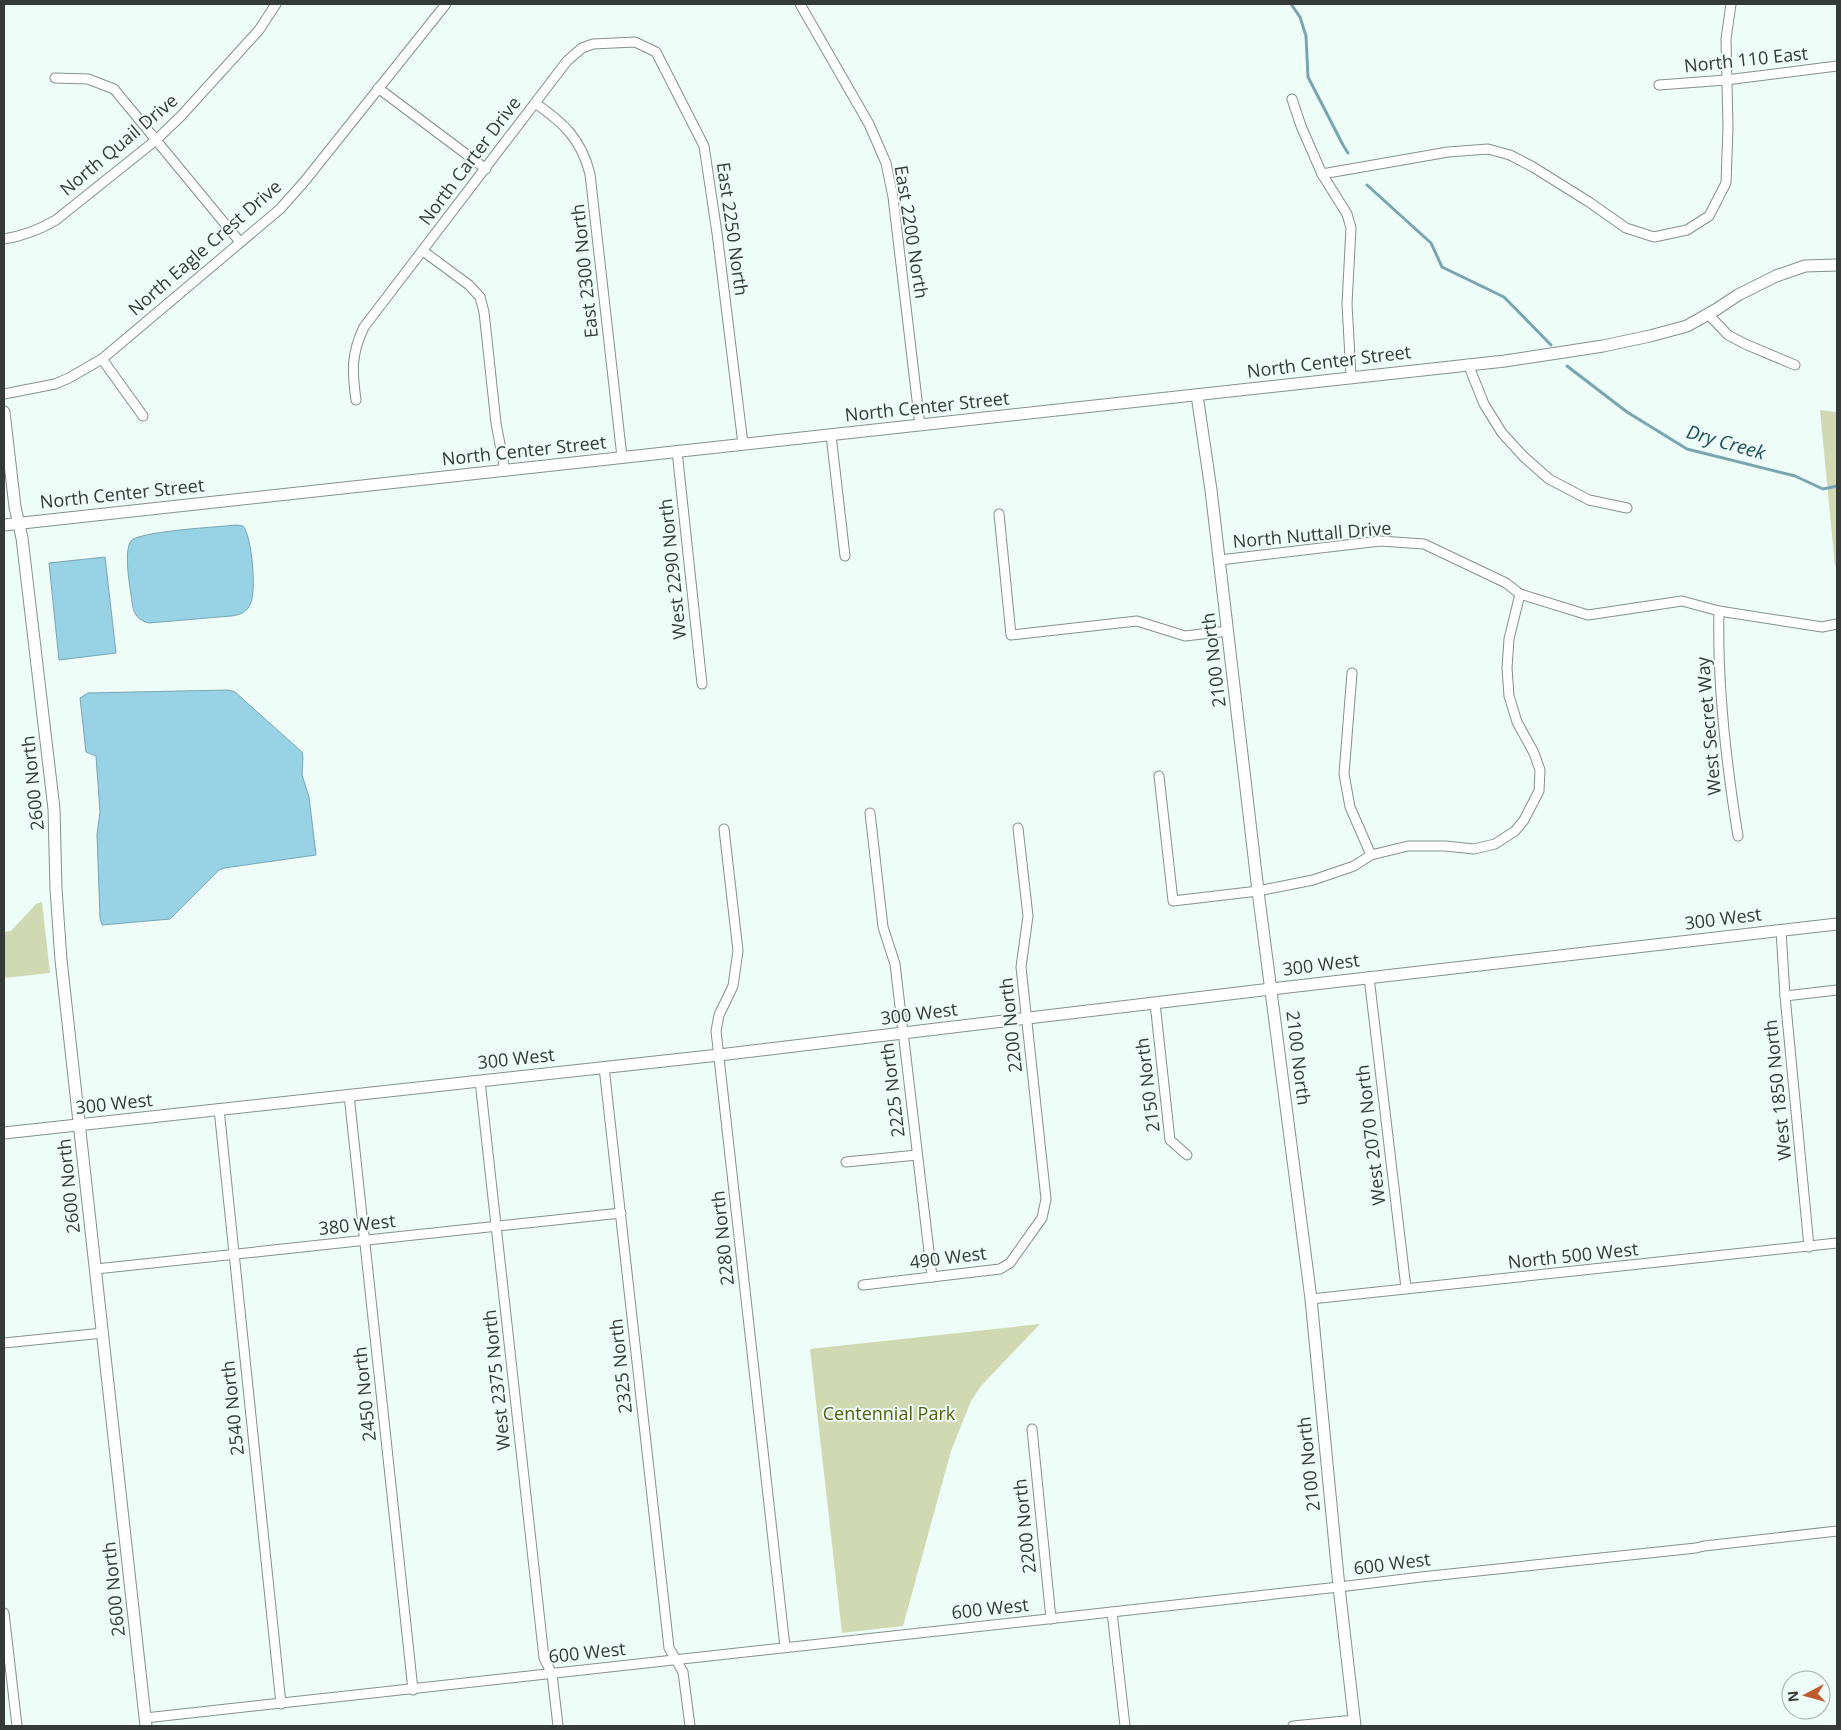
<svg xmlns="http://www.w3.org/2000/svg" width="1841" height="1730" viewBox="0 0 1841 1730" font-family="'Open Sans',sans-serif">
<style>
.green{fill:#d0d9b2}
.water{fill:#97d3e5;stroke:#79a5b1}
.lines{fill:none;stroke-linecap:round;stroke-linejoin:round}
.stream{stroke:#79a5b1;stroke-width:3}
.minor-casing{stroke:#83908b;stroke-width:11}
.tertiary-casing{stroke:#83908b;stroke-width:13}
.minor{stroke:#fff;stroke-width:9}
.tertiary{stroke:#fff;stroke-width:11}
.labels{text-anchor:middle;stroke-width:4;stroke-linejoin:round;paint-order:stroke}
.street-label{font-size:18px;fill:#343a37;stroke:#eefdf7}
.park-label{font-size:18px;fill:#525d12;stroke:#eefdf7}
.water-label{font-size:19px;font-style:italic;fill:#184b59;stroke:#eefdf7}
</style>
<rect width="100%" height="100%" fill="#eefdf7"/>
<g class="green">
<polygon points="1820,410 1837,412 1837,565 1835,566"/>
<polygon points="42,902 50,973 4,978 4,932 11,931 36,904"/>
<polygon points="1040,1324 981,1386 971,1401 951,1451 903,1626 842,1633 810,1349"/>
</g>
<g class="water">
<path d="M236 525 243 526C252 536 257 593 250 605 246 613 239 615 231 616L149 623C133 619 133 609 131 594 129 583 124 550 131 541 139 531 219 527 236 525Z"/>
<polygon points="105,557 116,653 59,660 49,563"/>
<polygon points="228,690 235,692 302,752 303,757 302,775 309,797 316,855 224,868 219,870 170,919 102,925 100,918 97,834 100,812 96,756 86,752 80,698 88,693"/>
</g>
<g class="lines">
<g class="stream">
<polyline points="1291,4 1300,17 1306,36 1308,77 1343,145 1348,153"/>
<polyline points="1367,185 1431,243 1442,267 1504,297 1551,345"/>
<polyline points="1567,366 1627,412 1687,449 1795,476 1823,489 1837,486"/>
</g>
<g class="minor-casing">
<g id="minor">
<polyline points="800,4 869,124 886,163 893,197 920,425"/>
<polyline points="55,78 88,79 114,89 240,242"/>
<polyline points="1659,85 1726,80 1837,66"/>
<polyline points="378,88 486,169"/>
<polyline points="1292,99 1301,126 1322,174 1347,214 1351,228 1347,304 1351,376"/>
<path d="M535 103C564 123 581 139 590 174L622 457"/>
<polyline points="1322,174 1448,152 1488,149 1510,155 1533,167 1589,202 1626,228 1654,237 1687,230 1709,216 1726,183 1728,127 1726,39 1731,4"/>
<path d="M4 239C23 236 39 230 56 220L156 140 181 116 259 30 276 4"/>
<polyline points="423,251 469,285 480,297 484,312 496,423 505,471"/>
<polyline points="1708,314 1728,335 1745,344 1795,365"/>
<polyline points="102,359 143,416"/>
<polyline points="1468,364 1484,404 1502,433 1524,457 1549,479 1589,500 1627,508"/>
<polyline points="4,394 55,384 69,378 102,359 280,209 304,182 446,4"/>
<path d="M356 400C352 371 351 354 364 327L567 61 582 48 593 44 635 42 656 52 704 146 717 233 743 444"/>
<polyline points="831,435 845,556"/>
<polyline points="677,451 702,684"/>
<polyline points="999,514 1011,635 1137,621 1185,636 1228,631"/>
<polyline points="1220,560 1380,541 1424,544 1506,583 1520,594 1588,615 1682,601 1719,611 1822,627 1837,624"/>
<path d="M1719 611C1717 687 1726 762 1738 836"/>
<polyline points="1352,673 1344,774 1350,807 1371,855"/>
<polyline points="1159,776 1173,901 1258,891 1313,880 1354,866 1371,855 1408,846 1445,846 1474,849 1495,844 1515,831 1524,820 1539,791 1540,770 1534,753 1517,722 1509,696 1507,668 1509,639 1520,594"/>
<polyline points="870,813 883,927 895,964 932,1277"/>
<polyline points="724,829 738,951 733,986 719,1015 716,1031 785,1647"/>
<polyline points="1781,930 1785,996 1809,1247"/>
<polyline points="1369,977 1406,1288"/>
<polyline points="1785,996 1837,990"/>
<polyline points="1155,1003 1170,1140 1187,1155"/>
<polyline points="604,1067 669,1648 683,1672 690,1726"/>
<polyline points="480,1081 544,1658 552,1674 558,1726"/>
<polyline points="349,1095 413,1690"/>
<polyline points="219,1109 281,1704"/>
<polyline points="846,1162 917,1155"/>
<polyline points="96,1269 621,1213"/>
<polyline points="863,1285 1000,1269 1010,1263 1042,1218 1046,1199 1021,967 1028,916 1018,828"/>
<polyline points="1311,1299 1837,1243"/>
<polyline points="4,1343 103,1333"/>
<polyline points="1032,1429 1051,1619"/>
<polyline points="1112,1612 1125,1726"/>
<polyline points="4,1613 17,1726"/>
<polyline points="145,1718 1339,1587 1421,1577 1696,1548 1704,1546 1837,1531"/>
<polyline points="1293,1726 1355,1720"/>
</g>
</g>
<g class="tertiary-casing">
<g id="tertiary">
<polyline points="1197,395 1211,490 1258,891 1311,1299 1339,1587 1355,1726"/>
<polyline points="4,412 15,507 22,538 54,809 56,889 61,960 146,1726"/>
<polyline points="4,525 1505,361 1603,346 1650,336 1687,326 1717,309 1738,295 1776,276 1805,266 1837,265"/>
<polyline points="4,1133 719,1055 1271,989 1837,924"/>
</g>
</g>
<use href="#minor" class="minor"/>
<use href="#tertiary" class="tertiary"/>
</g>
<g class="labels">
<g class="street-label">
<text transform="translate(1746 60) rotate(-6)" y="6">North 110 East</text>
<text transform="translate(119 145) rotate(-40)" y="6">North Quail Drive</text>
<text transform="translate(470 161) rotate(-53)" y="6">North Carter Drive</text>
<text transform="translate(732 229) rotate(82)" y="6">East 2250 North</text>
<text transform="translate(911 232) rotate(81)" y="6">East 2200 North</text>
<text transform="translate(205 248) rotate(-41)" y="6">North Eagle Crest Drive</text>
<text transform="translate(585 271) rotate(-96)" y="6">East 2300 North</text>
<text transform="translate(1329 362) rotate(-7)" y="6">North Center Street</text>
<text transform="translate(927 407) rotate(-6)" y="6">North Center Street</text>
<text transform="translate(524 451) rotate(-6)" y="6">North Center Street</text>
<text transform="translate(122 494) rotate(-6)" y="6">North Center Street</text>
<text transform="translate(1312 535) rotate(-5)" y="6">North Nuttall Drive</text>
<text transform="translate(673 569) rotate(-96)" y="6">West 2290 North</text>
<text transform="translate(1214 660) rotate(-97)" y="6">2100 North</text>
<text transform="translate(1709 726) rotate(-95)" y="6">West Secret Way</text>
<text transform="translate(33 783) rotate(-96)" y="6">2600 North</text>
<text transform="translate(1723 919) rotate(-7)" y="6">300 West</text>
<text transform="translate(1321 965) rotate(-7)" y="6">300 West</text>
<text transform="translate(919 1014) rotate(-7)" y="6">300 West</text>
<text transform="translate(1011 1025) rotate(-96)" y="6">2200 North</text>
<text transform="translate(1298 1058) rotate(83)" y="6">2100 North</text>
<text transform="translate(516 1059) rotate(-6)" y="6">300 West</text>
<text transform="translate(1148 1085) rotate(-97)" y="6">2150 North</text>
<text transform="translate(893 1090) rotate(-97)" y="6">2225 North</text>
<text transform="translate(1778 1090) rotate(-96)" y="6">West 1850 North</text>
<text transform="translate(114 1104) rotate(-6)" y="6">300 West</text>
<text transform="translate(1371 1135) rotate(-97)" y="6">West 2070 North</text>
<text transform="translate(69 1186) rotate(-96)" y="6">2600 North</text>
<text transform="translate(357 1225) rotate(-6)" y="6">380 West</text>
<text transform="translate(723 1238) rotate(-96)" y="6">2280 North</text>
<text transform="translate(1573 1256) rotate(-6)" y="6">North 500 West</text>
<text transform="translate(948 1258) rotate(-7)" y="6">490 West</text>
<text transform="translate(621 1366) rotate(-96)" y="6">2325 North</text>
<text transform="translate(497 1380) rotate(-96)" y="6">West 2375 North</text>
<text transform="translate(365 1394) rotate(-96)" y="6">2450 North</text>
<text transform="translate(233 1408) rotate(-96)" y="6">2540 North</text>
<text transform="translate(1309 1464) rotate(-96)" y="6">2100 North</text>
<text transform="translate(1025 1526) rotate(-96)" y="6">2200 North</text>
<text transform="translate(1392 1564) rotate(-7)" y="6">600 West</text>
<text transform="translate(114 1589) rotate(-96)" y="6">2600 North</text>
<text transform="translate(990 1609) rotate(-6)" y="6">600 West</text>
<text transform="translate(587 1653) rotate(-6)" y="6">600 West</text>
</g>
<g class="park-label">
<text x="889" y="1420">Centennial Park</text>
</g>
<g class="water-label">
<text transform="translate(1726 442) rotate(16)" y="7">Dry Creek</text>
</g>
</g>
<rect width="1841" height="1730" fill="none" stroke="#343a37" stroke-width="10"/>
<g transform="translate(1806 1695) rotate(264)"><circle r="24" fill="#eefdf7" stroke="#a4afaa"/>
<path d="M0-4L9 19L0 12L-9 19Z" fill="#c15b2f"/>
<text y="-8" font-size="14" font-weight="bold" text-anchor="middle" fill="#343a37">N</text>
</g>
</svg>
